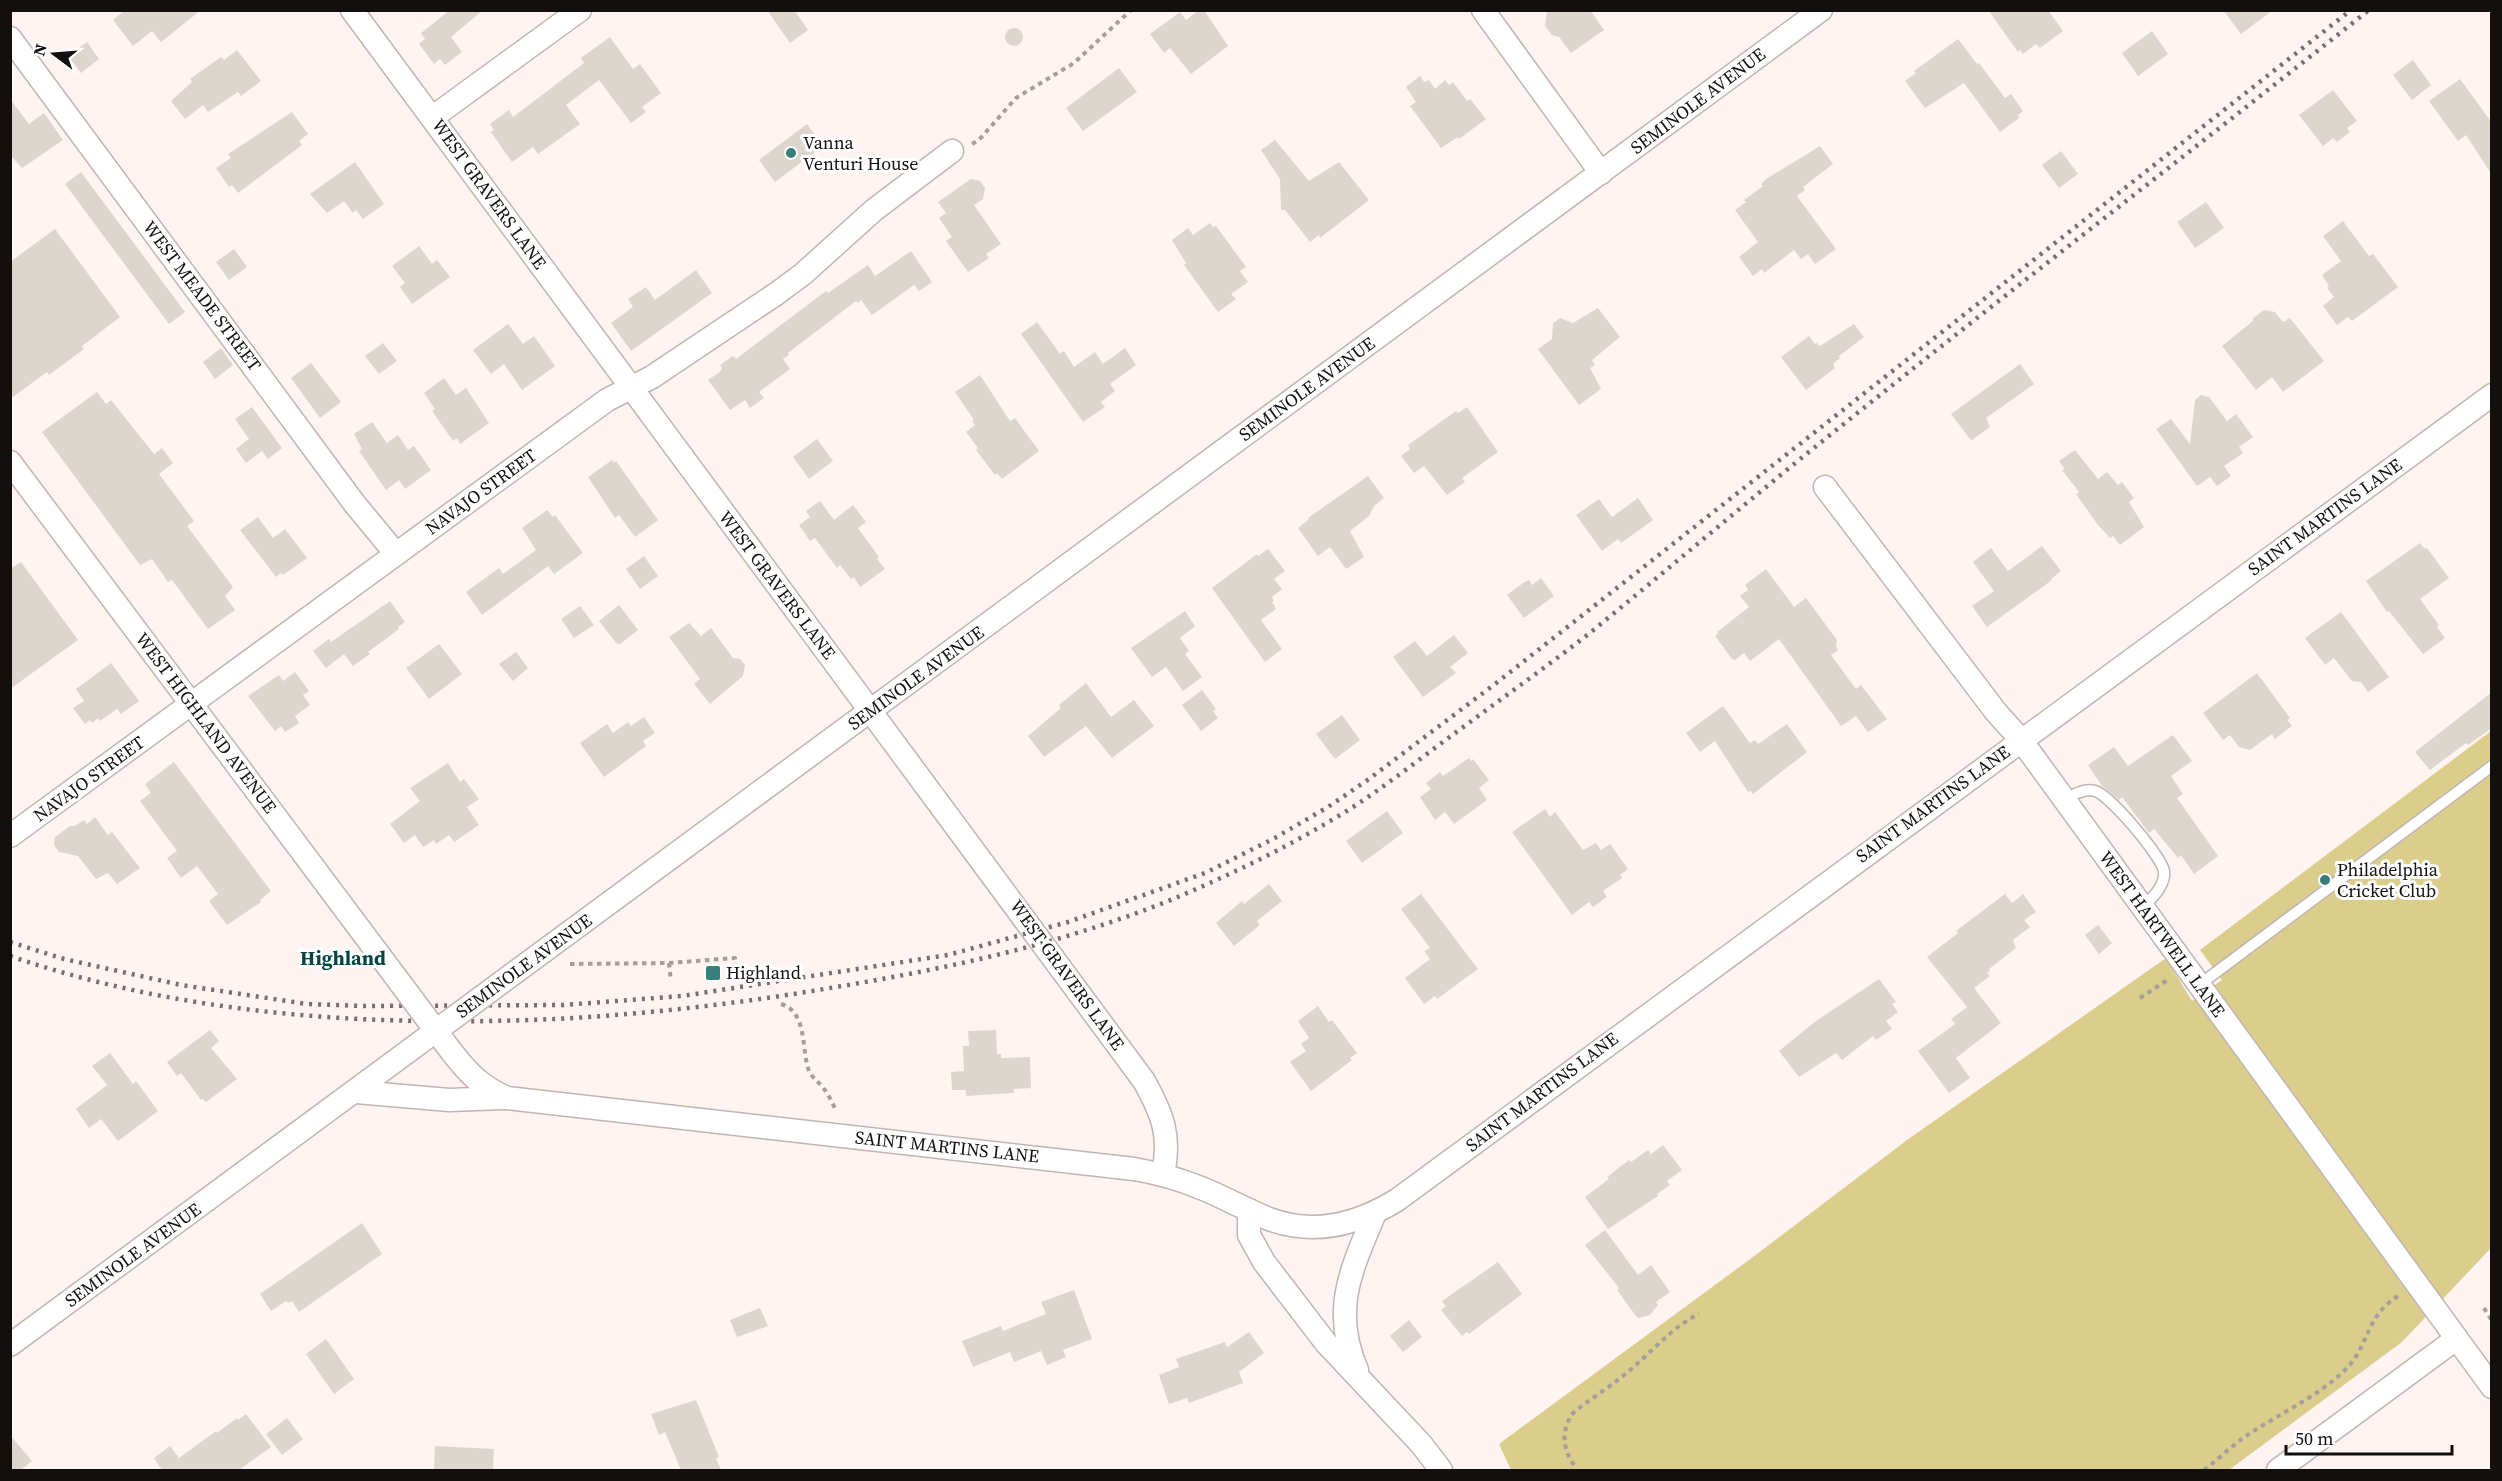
<svg xmlns="http://www.w3.org/2000/svg" width="2502" height="1481" viewBox="0 0 2502 1481" font-family="'Source Serif 4',serif">
<style>
.green{fill:#dbce8c}
.building{fill:#ddd6cf}
.lines{fill:none;stroke-linecap:round;stroke-linejoin:round}
.service-casing{stroke:#bfb5b2;stroke-width:13}
.minor-casing{stroke:#bfb5b2;stroke-width:25}
.path{stroke:#a69e9b;stroke-width:4;stroke-dasharray:4.5 4.5;stroke-linecap:butt}
.service{stroke:#fff;stroke-width:10}
.minor{stroke:#fff;stroke-width:22}
.rail{stroke:#766f6d;stroke-width:4.5;stroke-dasharray:3 6;stroke-linecap:butt}
.minor-bridge-casing{stroke:#bfb5b2;stroke-width:25;stroke-linecap:butt}
.minor-bridge{stroke:#fff;stroke-width:22}
.poi-dot{fill:#377f7b;stroke:#fff;stroke-width:2}
.labels{text-anchor:middle;stroke-width:6;stroke-linejoin:round;paint-order:stroke}
.street-label{font-size:18px;fill:#120f0e;stroke:#fff}
.poi-label{font-size:18px;fill:#120f0e;stroke:#fff;text-anchor:start}
.neighbourhood-label{font-size:20px;font-weight:bold;fill:#024543;stroke:#fff}
</style>
<rect width="100%" height="100%" fill="#fff4f1"/>
<polygon class="green" points="2491,731 2491,1248 2402,1342 2229,1470 1511,1470 1499,1444 1757,1254 1907,1140 2166,958 2192,1001 2222,980 2200,950"/>
<g class="building">
<polygon points="125,10 201,10 161,42 152,31 133,46 113,20"/>
<polygon points="450,10 483,10 451,37 462,52 445,65 440,59 434,64 419,44 425,39 421,33"/>
<polygon points="767,10 794,10 808,30 790,43"/>
<polygon points="1199,10 1204,10 1228,46 1191,74 1170,48 1164,53 1150,34 1180,12 1186,20"/>
<polygon points="1547,10 1590,10 1604,30 1571,53 1559,37 1552,35 1545,26"/>
<polygon points="1988,10 2048,10 2063,31 2040,48 2036,44 2023,54 2020,50 2018,52"/>
<polygon points="2223,10 2273,10 2241,34"/>
<circle cx="1014" cy="37" r="9"/>
<polygon points="2152,31 2168,54 2138,76 2122,53"/>
<polygon points="610,37 633,69 640,64 661,93 642,107 646,112 631,123 599,80 566,105 580,124 538,154 533,147 512,162 491,132 494,130 490,124 509,110 513,117 584,63 581,58"/>
<polygon points="1958,39 1977,64 1979,63 2005,98 2011,94 2023,111 2018,115 2019,118 2000,132 1964,83 1925,108 1905,81 1916,73 1914,71"/>
<polygon points="87,42 99,59 81,73 68,56"/>
<polygon points="237,50 261,81 241,96 238,92 208,112 203,105 185,119 171,101 192,82 190,79 221,57 224,60"/>
<polygon points="2413,60 2431,85 2412,100 2393,75"/>
<polygon points="1119,68 1137,92 1083,131 1066,108"/>
<polygon points="1420,76 1424,82 1429,80 1435,89 1445,80 1449,85 1453,82 1467,101 1470,99 1486,119 1459,139 1458,137 1441,148 1410,106 1416,102 1406,87"/>
<polygon points="2460,79 2492,123 2492,175 2466,135 2458,141 2429,101"/>
<polygon points="2333,90 2357,121 2347,128 2350,132 2337,142 2333,138 2323,146 2299,115"/>
<polygon points="10,99 29,124 44,113 63,140 22,168 10,155"/>
<polygon points="292,112 308,134 299,141 302,145 238,193 232,185 229,187 216,168 231,158 228,154"/>
<polygon points="807,124 823,146 775,182 759,160"/>
<polygon points="1275,140 1309,181 1339,162 1369,200 1320,238 1319,235 1310,242 1285,210 1281,210 1280,179 1261,150"/>
<polygon points="1820,146 1833,164 1803,187 1805,190 1797,196 1836,249 1815,264 1808,254 1801,259 1794,250 1764,273 1762,269 1753,276 1739,257 1758,242 1735,210 1746,202 1744,200 1763,186 1761,184 1766,179"/>
<polygon points="2061,151 2078,174 2059,188 2042,165"/>
<polygon points="355,162 384,204 363,219 356,210 353,213 344,201 327,213 310,194"/>
<polygon points="81,172 185,312 169,324 65,184"/>
<polygon points="971,179 980,181 985,188 983,199 974,205 1001,244 986,254 989,258 968,272 946,241 952,237 939,218 946,213 938,202"/>
<polygon points="2206,202 2224,228 2195,248 2177,222"/>
<polygon points="2343,221 2369,256 2373,254 2398,287 2352,321 2348,317 2337,325 2323,306 2334,297 2327,288 2329,286 2322,275 2341,261 2323,236"/>
<polygon points="1210,223 1213,227 1216,226 1246,267 1240,271 1248,282 1231,294 1236,299 1218,312 1184,265 1186,263 1172,240 1188,228 1193,235"/>
<polygon points="55,229 120,317 82,346 84,349 49,375 47,372 10,399 10,262"/>
<polygon points="419,246 432,264 437,260 450,277 412,304 400,287 405,283 392,266"/>
<polygon points="234,249 247,267 229,280 216,262"/>
<polygon points="911,251 932,282 919,291 914,285 872,315 861,300 858,303 856,301 788,353 789,355 783,359 790,369 759,392 764,398 750,408 745,400 730,410 708,380 720,372 722,368 720,365 733,356 736,359 826,291 828,293 868,265 875,276"/>
<polygon points="696,270 712,293 631,351 611,323 633,307 628,299 646,287 655,300"/>
<polygon points="1598,308 1620,337 1592,360 1595,365 1590,368 1601,389 1579,405 1538,349 1552,339 1553,323 1560,318 1573,323"/>
<polygon points="2264,310 2275,312 2283,322 2290,318 2324,361 2283,392 2272,377 2256,390 2222,346 2253,321 2253,318"/>
<polygon points="1037,322 1060,354 1064,351 1074,367 1095,352 1103,364 1125,348 1136,365 1110,384 1115,391 1101,402 1105,407 1083,422 1021,334"/>
<polygon points="508,324 523,344 534,336 555,366 522,390 504,364 491,374 473,350"/>
<polygon points="1854,324 1864,337 1839,356 1840,358 1833,364 1835,368 1806,390 1781,357 1809,336 1815,344 1817,343 1820,346"/>
<polygon points="383,343 397,361 379,374 365,356"/>
<polygon points="221,348 233,365 215,379 203,362"/>
<polygon points="311,363 341,402 320,418 291,378"/>
<polygon points="2020,364 2034,384 1986,418 1990,427 1972,440 1970,439 1951,414"/>
<polygon points="980,375 1010,421 1015,418 1039,451 1002,479 997,473 995,475 976,450 978,448 966,432 975,425 972,421 974,420 955,392"/>
<polygon points="444,378 456,395 466,388 489,423 460,444 457,438 453,441 432,411 435,409 424,393"/>
<polygon points="97,392 106,404 111,400 154,454 162,448 173,463 159,474 194,521 187,526 233,587 225,596 235,610 208,629 172,580 168,582 152,559 140,565 42,432"/>
<polygon points="2201,395 2209,397 2227,421 2236,414 2253,437 2239,447 2243,453 2224,466 2231,476 2217,486 2210,477 2197,486 2156,429 2171,419 2190,444 2195,400"/>
<polygon points="252,407 282,448 268,459 262,451 246,463 236,449 249,439 235,419"/>
<polygon points="1467,407 1498,452 1462,478 1465,482 1447,495 1424,466 1414,473 1401,456 1410,449 1408,445 1456,411 1458,413"/>
<polygon points="372,422 387,443 398,435 408,450 414,446 431,470 405,489 399,480 386,490 359,451 362,449 354,434"/>
<polygon points="817,439 833,461 809,479 793,457"/>
<polygon points="2075,450 2098,479 2107,472 2118,485 2122,482 2134,498 2129,502 2144,527 2120,545 2113,536 2110,538 2098,525 2076,494 2079,492 2062,470 2065,469 2059,461"/>
<polygon points="612,460 614,463 616,461 658,520 635,537 619,515 615,518 588,477"/>
<polygon points="1368,476 1384,498 1374,506 1369,516 1350,531 1364,557 1346,569 1330,547 1318,556 1298,528 1309,519 1308,518"/>
<polygon points="1638,498 1653,520 1621,543 1618,539 1602,551 1576,515 1599,499 1612,517"/>
<polygon points="820,501 834,520 853,505 866,522 858,528 879,557 877,559 885,569 860,587 854,577 851,579 840,565 837,568 815,538 810,541 799,525 810,517 806,511"/>
<polygon points="547,510 553,517 555,515 583,553 554,574 548,566 482,615 466,592 499,568 503,574 536,550 522,528"/>
<polygon points="258,517 273,538 285,529 307,558 283,575 281,573 276,577 240,530"/>
<polygon points="2420,543 2425,549 2427,548 2449,578 2420,599 2439,625 2437,627 2445,638 2423,654 2389,611 2387,612 2366,581"/>
<polygon points="2042,546 2061,571 2051,579 2052,580 1987,627 1972,606 1994,591 1973,562 1991,548 2008,571"/>
<polygon points="1268,549 1285,571 1274,579 1282,589 1272,597 1274,601 1272,602 1276,609 1261,620 1282,649 1265,662 1212,588 1257,554 1258,556"/>
<polygon points="644,556 658,576 640,589 626,569"/>
<polygon points="21,562 78,640 10,689 10,569"/>
<polygon points="1766,569 1794,607 1806,598 1837,640 1836,646 1838,650 1831,655 1856,689 1861,685 1887,719 1868,732 1856,716 1841,726 1779,639 1750,661 1744,653 1735,660 1732,659 1715,636 1718,634 1717,632 1749,607 1740,596 1748,590 1745,585"/>
<polygon points="1541,578 1554,596 1524,618 1507,595 1523,583 1529,580 1532,585"/>
<polygon points="390,601 405,622 398,627 399,629 368,652 370,654 353,666 344,654 326,668 313,651 329,639 331,642"/>
<polygon points="619,605 638,630 620,644 617,644 599,621"/>
<polygon points="580,606 594,625 574,638 561,619"/>
<polygon points="1185,611 1195,626 1180,638 1189,651 1185,654 1202,677 1183,691 1166,667 1152,677 1131,648"/>
<polygon points="2341,612 2389,677 2368,692 2361,682 2352,681 2334,658 2325,665 2305,638"/>
<polygon points="689,623 701,636 711,628 733,658 740,659 745,665 743,676 710,704 694,684 700,679 669,637"/>
<polygon points="1454,635 1468,653 1450,667 1456,673 1423,697 1393,657 1415,641 1427,656"/>
<polygon points="439,644 462,674 429,699 406,668"/>
<polygon points="516,652 528,668 513,681 499,664"/>
<polygon points="111,663 139,701 121,714 117,709 100,721 98,718 92,723 90,720 85,724 73,708 84,701 76,689"/>
<polygon points="295,672 309,691 303,695 310,705 295,716 299,723 285,732 281,726 275,731 248,696 279,675 283,681"/>
<polygon points="2257,673 2290,718 2287,720 2292,726 2275,739 2272,734 2250,750 2239,747 2230,735 2223,740 2203,713"/>
<polygon points="1086,683 1111,717 1134,700 1154,726 1112,758 1086,726 1044,757 1028,736 1061,708 1059,705"/>
<polygon points="1202,690 1216,709 1213,711 1218,718 1201,731 1182,705"/>
<polygon points="2492,692 2492,728 2468,745 2466,743 2430,770 2415,752"/>
<polygon points="1723,706 1750,743 1755,740 1758,744 1787,724 1807,752 1753,794 1751,791 1748,792 1715,741 1700,752 1686,733"/>
<polygon points="1342,715 1360,740 1335,759 1316,734"/>
<polygon points="644,717 655,733 643,741 646,746 604,777 580,743 607,724 613,733 628,722 631,726"/>
<polygon points="2173,735 2192,761 2171,776 2183,794 2177,798 2218,856 2194,874 2181,855 2178,858 2154,829 2149,833 2122,797 2119,800 2102,786 2088,765 2114,747 2128,766"/>
<polygon points="1469,758 1471,761 1473,759 1489,780 1479,788 1487,800 1454,824 1445,812 1435,820 1420,797 1431,789 1426,783 1440,772 1443,776"/>
<polygon points="174,762 271,891 260,900 261,902 227,925 209,901 218,894 197,866 181,878 167,858 177,851 140,801 151,793 145,784"/>
<polygon points="448,763 460,782 464,779 479,799 467,807 479,825 454,842 449,835 436,844 434,840 423,847 415,835 404,843 390,824 420,801 410,788"/>
<polygon points="1545,809 1550,817 1555,812 1583,850 1596,843 1601,850 1610,844 1628,869 1620,875 1622,878 1603,891 1607,897 1593,907 1589,902 1572,915 1512,832"/>
<polygon points="1387,811 1403,833 1362,863 1346,841"/>
<polygon points="95,817 108,835 112,832 140,868 117,884 108,873 96,879 78,856 59,852 54,845 55,837 70,826 75,826 84,820 87,824"/>
<polygon points="1269,884 1282,901 1257,921 1260,925 1234,946 1216,923 1242,901 1244,904"/>
<polygon points="1421,894 1478,969 1437,999 1435,996 1424,1004 1405,978 1430,959 1424,951 1430,948 1401,909"/>
<polygon points="2005,894 2012,903 2023,894 2036,912 2024,920 2030,927 2013,940 2016,948 1989,969 1990,971 1987,973 1990,976 1974,988 2001,1023 1956,1058 1970,1078 1949,1093 1918,1051 1955,1024 1951,1019 1967,1007 1927,957 1958,933 1956,931"/>
<polygon points="2098,925 2112,943 2099,954 2085,935"/>
<polygon points="1879,979 1896,1002 1892,1004 1898,1012 1886,1021 1892,1029 1876,1040 1873,1036 1842,1060 1836,1053 1799,1077 1779,1051 1816,1021"/>
<polygon points="1318,1006 1329,1022 1332,1020 1357,1053 1350,1058 1352,1060 1311,1091 1290,1062 1306,1051 1301,1044 1309,1038 1298,1021"/>
<polygon points="210,1030 219,1041 211,1048 237,1079 206,1102 203,1099 201,1100 181,1073 177,1076 167,1062"/>
<polygon points="996,1030 997,1054 1001,1054 1001,1058 1030,1057 1031,1088 1014,1089 1014,1093 966,1096 966,1090 952,1090 951,1072 964,1071 963,1046 969,1046 968,1031"/>
<polygon points="110,1053 133,1084 136,1081 158,1111 118,1141 101,1119 89,1128 76,1109 107,1085 92,1066"/>
<polygon points="1663,1145 1682,1170 1667,1181 1670,1185 1657,1194 1658,1196 1608,1229 1585,1197 1609,1179 1607,1177 1629,1160 1631,1162 1648,1150 1651,1154"/>
<polygon points="362,1223 382,1254 299,1312 292,1301 288,1303 286,1301 271,1311 260,1294"/>
<polygon points="1605,1230 1638,1275 1651,1265 1670,1292 1656,1302 1658,1305 1650,1315 1639,1318 1636,1316 1617,1290 1619,1288 1585,1245"/>
<polygon points="1498,1262 1522,1294 1469,1334 1467,1332 1462,1336 1441,1310 1446,1306 1442,1301"/>
<polygon points="1074,1290 1092,1339 1063,1350 1066,1357 1047,1365 1041,1351 1014,1362 1010,1352 973,1367 962,1341 1001,1326 1003,1331 1046,1314 1041,1302"/>
<polygon points="760,1308 768,1326 737,1337 730,1320"/>
<polygon points="1409,1320 1422,1337 1403,1352 1390,1336"/>
<polygon points="1249,1332 1264,1353 1239,1372 1243,1383 1189,1403 1187,1398 1169,1404 1159,1375 1179,1367 1176,1359 1225,1342 1227,1347"/>
<polygon points="326,1339 354,1379 334,1394 306,1354"/>
<polygon points="696,1400 719,1457 716,1458 721,1470 681,1470 665,1432 659,1435 651,1414"/>
<polygon points="246,1414 271,1447 239,1470 162,1470 154,1458 170,1446 179,1458 216,1431 217,1433 237,1418 238,1420"/>
<polygon points="287,1418 303,1439 282,1455 266,1434"/>
<polygon points="10,1435 32,1461 21,1470 10,1470"/>
<polygon points="435,1446 494,1449 493,1470 434,1470"/>
</g>
<g class="lines">
<g class="service-casing">
<g id="service">
<path d="M2064 799C2074 795 2084 788 2095 791 2110 795 2161 856 2164 871 2166 885 2152 898 2144 906"/>
<polyline points="2199,985 2492,766"/>
</g>
</g>
<g class="minor-casing">
<g id="minor">
<path d="M352 10 1144 1081C1163 1115 1171 1136 1163 1174"/>
<polyline points="1483,10 1601,173"/>
<polyline points="10,38 354,503 396,554"/>
<polyline points="433,117 580,10"/>
<polyline points="10,462 401,984"/>
<polyline points="1825,487 1996,712 2021,740 2492,1387"/>
<polyline points="10,836 607,400 652,377 776,294 803,274 874,210 952,151"/>
<polyline points="502,982 1821,10"/>
<path d="M451 1051C469 1074 480 1086 507 1098L1134 1169C1158 1173 1179 1179 1201 1188 1224 1197 1246 1210 1269 1219 1314 1236 1358 1224 1397 1200L2492 395"/>
<polyline points="356,1092 449,1100 504,1098"/>
<polyline points="1249,1210 1249,1235 1264,1262 1326,1343 1421,1444 1441,1470"/>
<polyline points="10,1345 410,1050"/>
<path d="M1357 1370C1331 1310 1351 1270 1375 1213"/>
<polyline points="2278,1470 2456,1339"/>
</g>
</g>
<g class="path">
<polyline points="972,144 979,140 1016,98 1074,63 1131,10"/>
<polyline points="669,963 671,981"/>
<polyline points="570,964 669,963 735,958 736,973"/>
<polyline points="2140,998 2169,979"/>
<path d="M781 1004C808 1012 801 1050 809 1071 813 1079 819 1082 824 1089 829 1095 832 1103 836 1110"/>
<polyline points="2484,1308 2492,1321"/>
<path d="M1574 1465C1562 1448 1561 1430 1573 1413 1591 1398 1612 1386 1630 1370 1653 1351 1672 1327 1699 1314"/>
<path d="M2204 1470C2217 1460 2230 1448 2243 1438 2276 1415 2317 1398 2346 1369 2370 1344 2365 1317 2398 1296"/>
</g>
<use href="#service" class="service"/>
<use href="#minor" class="minor"/>
<g class="rail">
<polyline points="10,942 64,959 181,985 307,1004 364,1006 564,1005 682,996 948,955 1068,922 1205,873 1273,839 1328,807 1369,779 1495,684 2351,10"/>
<path d="M10 956C185 1016 373 1027 555 1019 650 1014 743 1003 836 987 951 968 1065 943 1173 899 1235 873 1296 843 1353 807 1390 783 1426 754 1462 728 1505 696 1549 665 1591 632 1661 575 1729 517 1799 460 1987 308 2179 161 2369 10"/>
</g>
<g class="minor-bridge-casing">
<g id="minor-bridge">
<polyline points="401,984 451,1051"/>
<polyline points="410,1050 502,982"/>
</g>
</g>
<use href="#minor-bridge" class="minor-bridge"/>
</g>
<g class="poi-dot">
<circle cx="791" cy="153" r="6"/>
<circle cx="2325" cy="880" r="6"/>
<rect x="705" y="965" width="16" height="16" rx="3"/>
</g>
<g class="labels">
<g class="street-label">
<text transform="translate(1698 101) rotate(-37)" y="6">SEMINOLE AVENUE</text>
<text transform="translate(489 194) rotate(54)" y="6">WEST GRAVERS LANE</text>
<text transform="translate(202 296) rotate(53)" y="6">WEST MEADE STREET</text>
<text transform="translate(1307 389) rotate(-36)" y="6">SEMINOLE AVENUE</text>
<text transform="translate(481 492) rotate(-36)" y="6">NAVAJO STREET</text>
<text transform="translate(2325 517) rotate(-36)" y="6">SAINT MARTINS LANE</text>
<text transform="translate(777 585) rotate(53)" y="6">WEST GRAVERS LANE</text>
<text transform="translate(916 678) rotate(-36)" y="6">SEMINOLE AVENUE</text>
<text transform="translate(206 723) rotate(53)" y="6">WEST HIGHLAND AVENUE</text>
<text transform="translate(89 779) rotate(-36)" y="6">NAVAJO STREET</text>
<text transform="translate(1933 804) rotate(-36)" y="6">SAINT MARTINS LANE</text>
<text transform="translate(2162 934) rotate(54)" y="6">WEST HARTWELL LANE</text>
<text transform="translate(524 966) rotate(-36)" y="6">SEMINOLE AVENUE</text>
<text transform="translate(1067 975) rotate(54)" y="6">WEST GRAVERS LANE</text>
<text transform="translate(1542 1092) rotate(-37)" y="6">SAINT MARTINS LANE</text>
<text transform="translate(947 1147) rotate(6)" y="6">SAINT MARTINS LANE</text>
<text transform="translate(133 1255) rotate(-36)" y="6">SEMINOLE AVENUE</text>
</g>
<g class="poi-label">
<text x="803" y="149">Vanna<tspan x="803" dy="21">Venturi House</tspan></text>
<text x="2337" y="876">Philadelphia<tspan x="2337" dy="21">Cricket Club</tspan></text>
<text x="726" y="979">Highland</text>
</g>
<g class="neighbourhood-label">
<text x="343" y="965">Highland</text>
</g>
</g>
<rect width="2502" height="1481" fill="none" stroke="#120f0e" stroke-width="24"/>
<g transform="translate(54 54) rotate(286)" stroke="#ffffff" stroke-width="4.5" paint-order="stroke">
<path d="M0-4.5L10 22L0 15L-10 22Z" fill="#120f0e"/>
<text y="-9" font-size="16" font-weight="bold" text-anchor="middle" fill="#120f0e">N</text>
</g>
<path d="M2286 1445v9h166v-9" fill="none" stroke="#120f0e" stroke-width="3"/>
<text x="2295" y="1445" font-size="18" fill="#120f0e" stroke="#ffffff" stroke-width="4.5" paint-order="stroke">50 m</text>
</svg>
